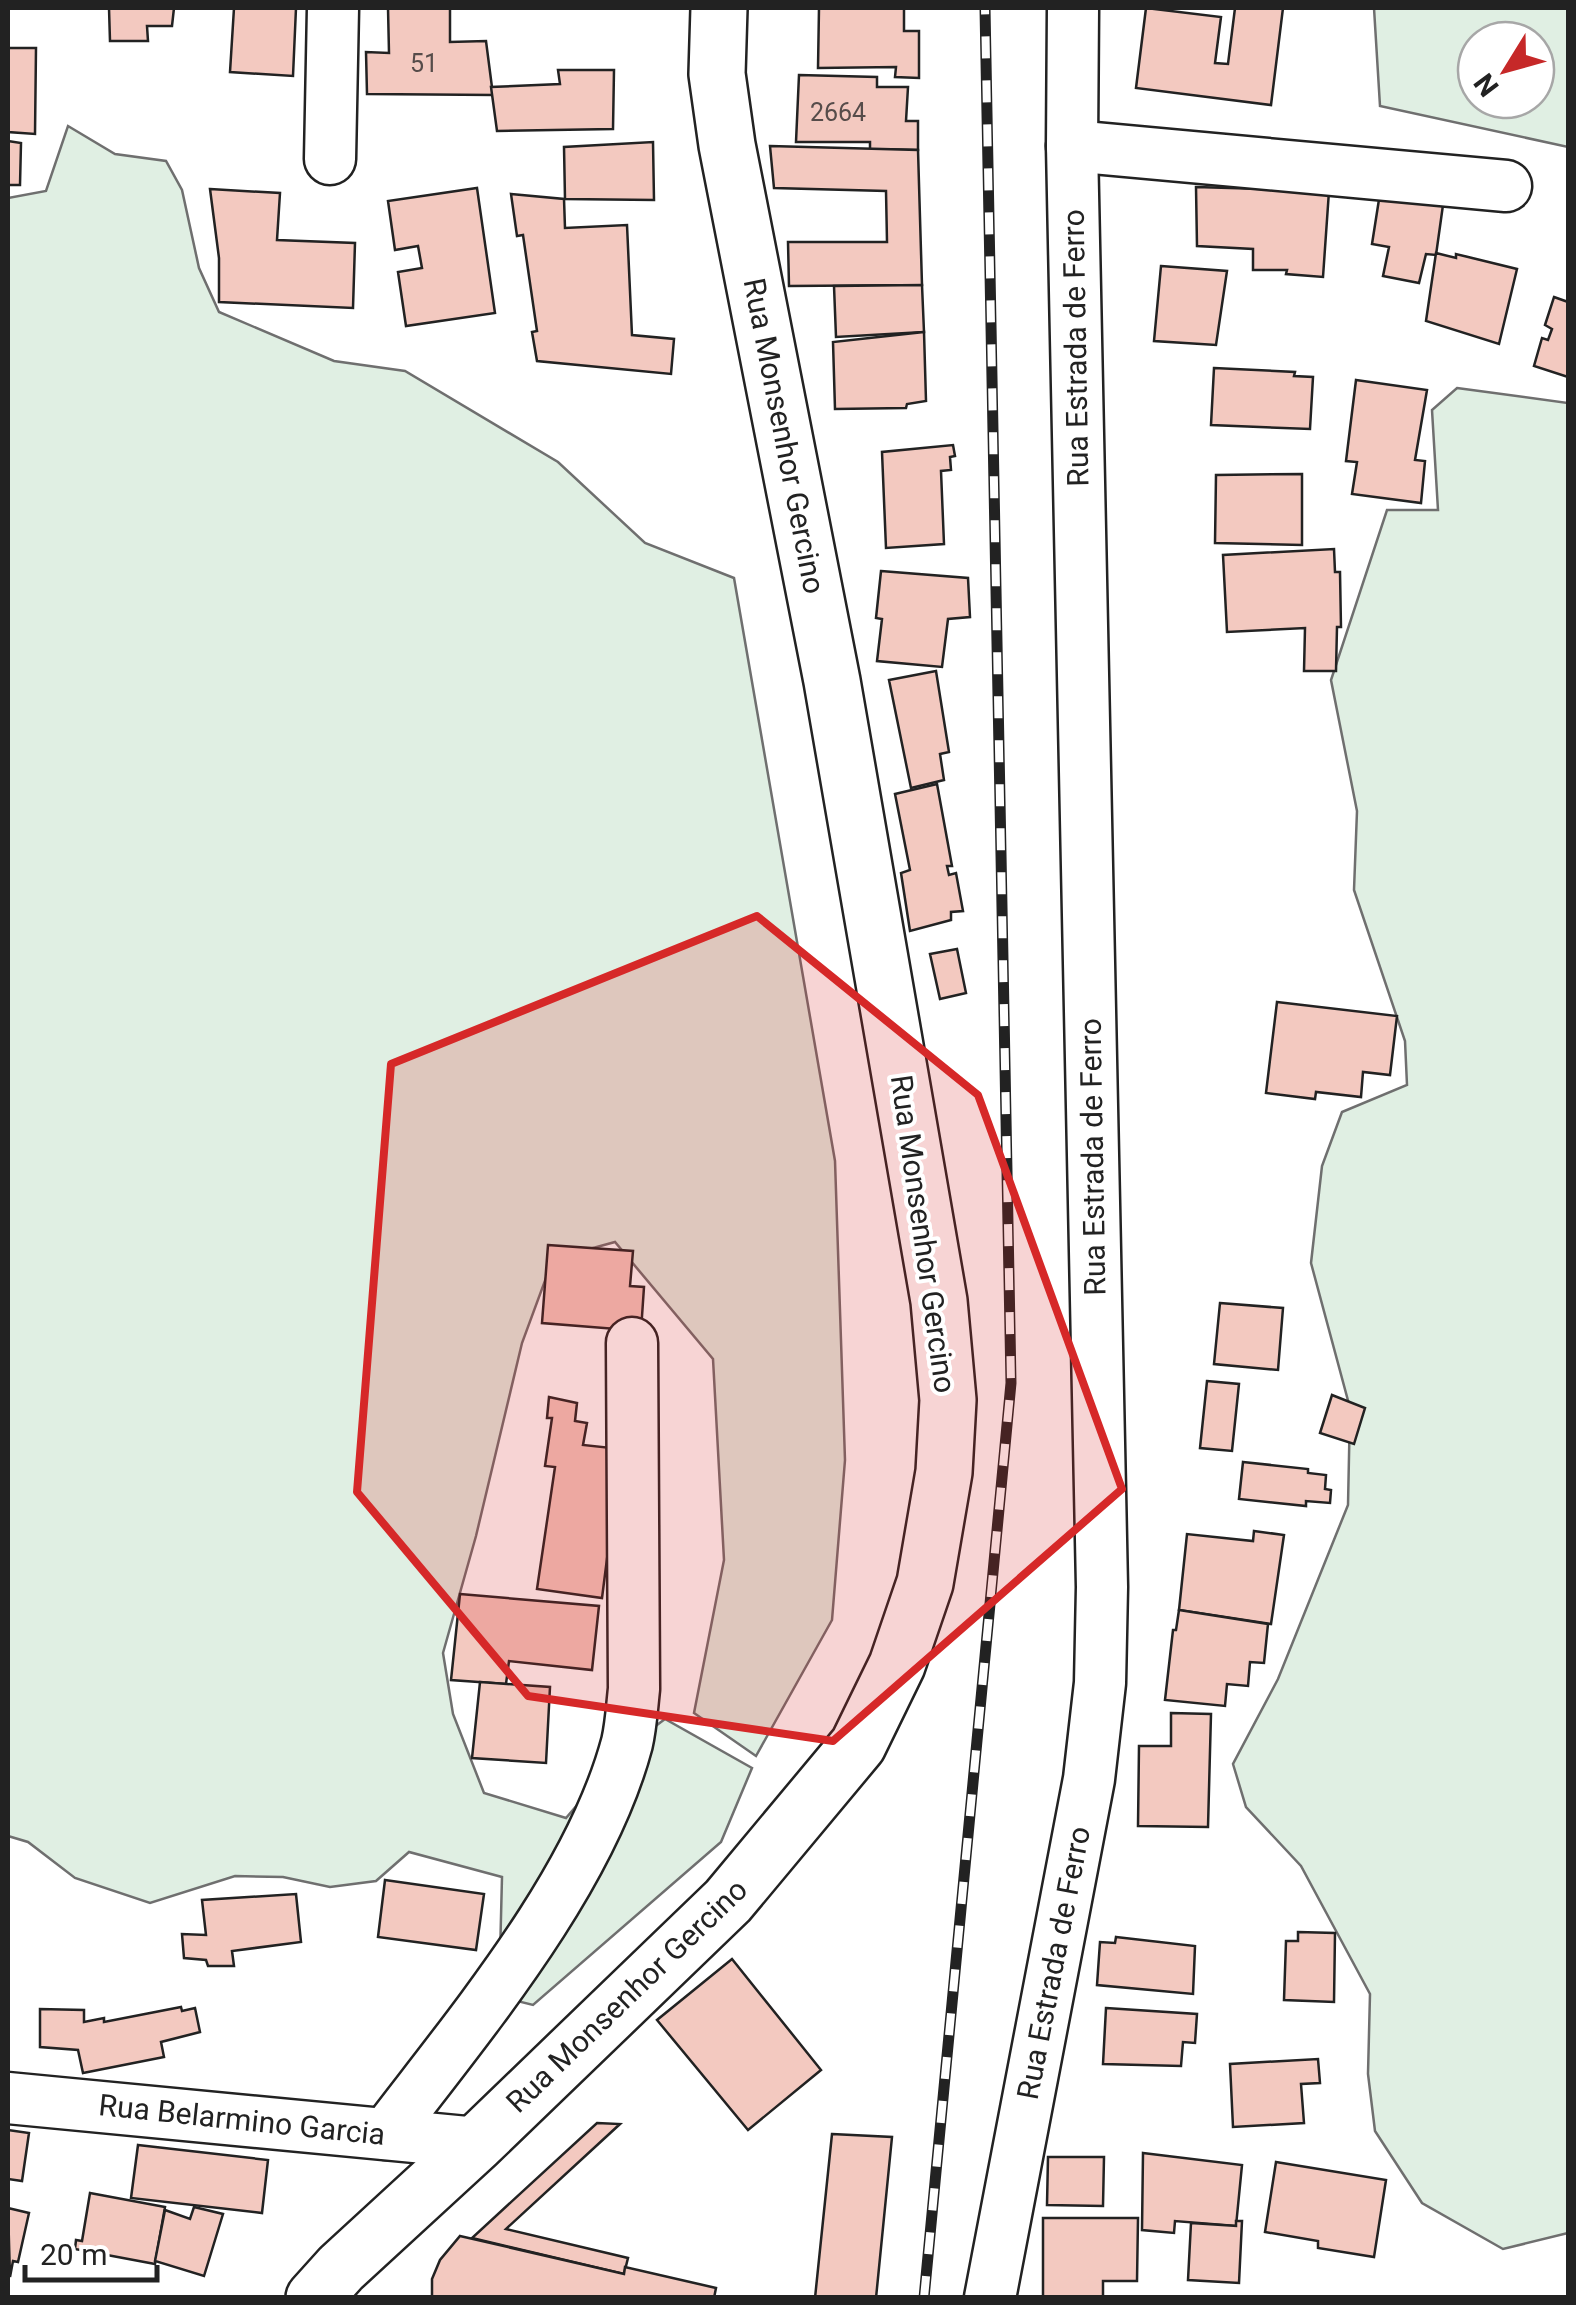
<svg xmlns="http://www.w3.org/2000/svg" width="1576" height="2305" viewBox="0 0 1576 2305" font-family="Roboto,sans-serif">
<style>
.green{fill:#e0efe3;stroke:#6f6f6f;stroke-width:2.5;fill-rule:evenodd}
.building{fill:#f3c9c0;stroke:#222;stroke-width:2.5}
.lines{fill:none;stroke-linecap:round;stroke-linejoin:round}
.minor-casing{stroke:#222;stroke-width:55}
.major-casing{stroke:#222;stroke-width:60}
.minor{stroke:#fff;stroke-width:50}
.major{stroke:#fff;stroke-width:55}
.rail-casing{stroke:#222;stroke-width:11}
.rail{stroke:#fff;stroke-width:8;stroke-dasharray:22;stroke-linecap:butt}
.marked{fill:#d62828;fill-opacity:0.2;stroke:#d62828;stroke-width:8;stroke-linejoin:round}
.labels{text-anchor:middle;stroke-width:8;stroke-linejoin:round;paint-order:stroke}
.number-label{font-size:25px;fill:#564c4a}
.street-label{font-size:30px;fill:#222;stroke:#fff}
</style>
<rect width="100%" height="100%" fill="#fff"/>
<g class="green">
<path d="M1374 8H1568V147L1380 106ZM1476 40H1536V100H1476Z"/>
<polygon points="68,126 115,154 166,161 182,190 199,268 219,312 334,361 405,371 558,462 645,543 734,578 835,1161 845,1460 832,1620 756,1756 694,1713 724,1560 713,1359 615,1242 553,1259 522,1343 476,1536 443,1653 453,1714 484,1793 566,1818 625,1749 665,1719 752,1768 721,1842 533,2005 505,1998 500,1957 502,1877 409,1852 376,1881 330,1887 283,1877 235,1876 150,1903 75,1878 28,1842 8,1836 8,198 46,191"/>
<polygon points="1457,388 1568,403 1568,2233 1503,2249 1422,2203 1375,2131 1368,2074 1370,1994 1301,1866 1246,1807 1233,1764 1278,1679 1348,1505 1350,1408 1311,1263 1322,1166 1342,1112 1407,1085 1405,1041 1354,890 1357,811 1331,680 1387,510 1438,510 1432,410"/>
</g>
<g class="building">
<polygon points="109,8 174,8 172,26 147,26 148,41 110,41"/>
<polygon points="234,8 296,8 293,76 230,72"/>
<polygon points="388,8 450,8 450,42 486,41 493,95 367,94 366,52 389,53"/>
<polygon points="819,8 904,8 904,31 919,31 919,78 895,77 896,67 818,68"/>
<polygon points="1146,8 1221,17 1215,63 1228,64 1235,8 1283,8 1271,105 1136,88"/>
<polygon points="8,48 36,48 35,134 8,132"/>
<polygon points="558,70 614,70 613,129 497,131 491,87 560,84"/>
<polygon points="799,75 877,77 877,87 908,87 906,121 918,121 918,150 870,149 870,142 796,142"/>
<polygon points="8,141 21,143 20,185 8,185"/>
<polygon points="653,142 654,200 565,199 564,147"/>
<polygon points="770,146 918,150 922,285 789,286 788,242 887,242 886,191 774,188"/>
<polygon points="1196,187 1329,191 1323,277 1286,274 1287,270 1253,270 1253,249 1197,246"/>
<polygon points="477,188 495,313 406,326 398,272 422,268 418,246 395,250 388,201"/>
<polygon points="210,189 280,193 277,240 355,243 353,308 219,302 219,258"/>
<polygon points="1380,193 1443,205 1436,255 1426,254 1419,283 1383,276 1389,247 1372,244"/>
<polygon points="511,194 564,199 565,228 627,225 632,335 674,339 671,374 537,361 532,332 537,331 523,235 517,236"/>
<polygon points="1436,253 1456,258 1456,254 1517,269 1499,344 1426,321"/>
<polygon points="1161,266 1227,271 1216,345 1154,341"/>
<polygon points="922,285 924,332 836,337 834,286"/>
<polygon points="1554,297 1568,302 1568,377 1534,366 1542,338 1548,340 1552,329 1545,325"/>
<polygon points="924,332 926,401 907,404 906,408 835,409 833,342"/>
<polygon points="1214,368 1295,372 1294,376 1313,377 1310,429 1211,425"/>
<polygon points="1356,380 1427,390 1415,460 1425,461 1421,503 1352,494 1357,462 1346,461"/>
<polygon points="953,445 955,456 950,457 951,470 941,471 944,544 886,548 882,452"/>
<polygon points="1302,474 1302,545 1215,543 1216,475"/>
<polygon points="1334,549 1335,572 1340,572 1341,627 1337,627 1336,671 1304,671 1305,628 1227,632 1223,555"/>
<polygon points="881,571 968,578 970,617 948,619 942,667 877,661 882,619 876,618"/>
<polygon points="936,671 949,752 940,754 944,780 911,788 889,680"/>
<polygon points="937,784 952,866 947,866 949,875 956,873 963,911 951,912 951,920 910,931 901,873 910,870 895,794"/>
<polygon points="957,949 966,993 940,999 930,954"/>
<polygon points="1277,1002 1397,1016 1390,1075 1363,1072 1361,1097 1316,1092 1315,1099 1266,1093"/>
<polygon points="548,1245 633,1251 630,1286 644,1287 641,1331 542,1323"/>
<polygon points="1220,1303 1283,1308 1278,1370 1214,1364"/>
<polygon points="1207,1381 1239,1384 1232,1451 1200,1448"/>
<polygon points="1332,1395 1365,1408 1354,1444 1320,1433"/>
<polygon points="549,1397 577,1403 575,1421 587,1423 583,1445 621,1449 602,1598 537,1589 555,1467 545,1466 552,1418 547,1418"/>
<polygon points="1243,1462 1308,1469 1308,1473 1326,1475 1325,1489 1331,1490 1330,1503 1306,1501 1306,1506 1239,1499"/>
<polygon points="1254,1531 1284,1535 1271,1624 1179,1610 1187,1534 1253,1541"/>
<polygon points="460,1594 599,1606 592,1670 509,1661 506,1684 451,1680"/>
<polygon points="1179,1610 1268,1624 1264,1663 1250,1662 1248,1686 1227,1684 1225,1706 1165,1700 1173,1630 1176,1630"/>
<polygon points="480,1682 550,1687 546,1763 472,1758"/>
<polygon points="1171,1713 1211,1714 1208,1827 1138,1826 1139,1746 1171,1746"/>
<polygon points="385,1880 484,1894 476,1950 378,1937"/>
<polygon points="296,1894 301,1942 232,1951 234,1966 208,1966 206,1960 184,1958 182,1934 206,1935 202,1900"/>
<polygon points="1298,1932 1335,1933 1334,2002 1284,2000 1286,1941 1298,1941"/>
<polygon points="1116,1937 1195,1946 1193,1994 1097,1985 1100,1942 1115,1943"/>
<polygon points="732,1959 821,2070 748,2130 657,2020"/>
<polygon points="181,2007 182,2011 195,2008 200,2032 161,2042 164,2057 83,2073 78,2050 40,2047 40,2009 84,2010 84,2022 104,2018 104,2022"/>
<polygon points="1106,2008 1197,2014 1195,2043 1183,2042 1181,2066 1103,2064"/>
<polygon points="1318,2059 1320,2083 1301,2084 1304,2123 1233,2127 1230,2064"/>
<polygon points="597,2123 620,2124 506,2229 628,2258 624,2274 472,2238"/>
<polygon points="8,2130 29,2133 22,2181 8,2179"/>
<polygon points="832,2134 892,2137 876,2298 815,2298"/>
<polygon points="138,2145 268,2160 262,2213 131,2198"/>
<polygon points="1143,2153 1242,2165 1236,2226 1175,2221 1174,2233 1142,2230"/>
<polygon points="1048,2157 1104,2157 1103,2206 1047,2205"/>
<polygon points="1276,2162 1386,2180 1374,2257 1318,2248 1318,2241 1265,2232"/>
<polygon points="90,2193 165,2207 155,2264 75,2249 76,2240 82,2241"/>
<polygon points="194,2207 223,2214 204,2276 155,2261 165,2210 190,2219"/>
<polygon points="8,2208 29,2213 18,2262 13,2261 10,2277"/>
<polygon points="1043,2218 1138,2218 1137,2281 1103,2281 1103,2298 1043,2298"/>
<polygon points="1236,2221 1242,2221 1239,2283 1188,2280 1191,2223 1236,2226"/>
<polygon points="460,2236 624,2274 625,2267 716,2288 714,2298 432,2298 432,2279 440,2260"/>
</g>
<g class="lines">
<g class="minor-casing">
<g id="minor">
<polyline points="1072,146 1506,186"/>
<polyline points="330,159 333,8"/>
<polyline points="8,2098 477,2143"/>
<path d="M386 2134C472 2021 590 1882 627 1743 631 1726 632 1707 634 1689L632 1343"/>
<polyline points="990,2298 1089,1779 1100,1683 1102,1587 1072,146 1073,8"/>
</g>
</g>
<g class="major-casing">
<polyline id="major" points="314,2298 341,2268 477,2143 728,1901 858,1745 897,1665 925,1583 944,1472 948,1400 939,1301 832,681 727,145 717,74 719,8"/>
</g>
<use href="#minor" class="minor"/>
<use href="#major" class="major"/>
<g class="rail-casing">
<polyline id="rail" points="924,2298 1011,1383 985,8"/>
</g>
<use href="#rail" class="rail"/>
</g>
<path class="marked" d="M757 916 978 1095 1122 1489 833 1741 528 1696 357 1492 391 1064Z"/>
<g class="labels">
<g class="number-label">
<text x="424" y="72">51</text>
<text x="838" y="121">2664</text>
</g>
<g class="street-label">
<text transform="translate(1076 348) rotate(-91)" y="10">Rua Estrada de Ferro</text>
<text transform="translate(784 436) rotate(79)" y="10">Rua Monsenhor Gercino</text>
<text transform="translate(1093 1157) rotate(-91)" y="10">Rua Estrada de Ferro</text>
<text transform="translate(923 1234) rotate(82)" y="10">Rua Monsenhor Gercino</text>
<text transform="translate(1054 1963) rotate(-79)" y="10">Rua Estrada de Ferro</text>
<text transform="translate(627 1996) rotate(-44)" y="10">Rua Monsenhor Gercino</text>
<text transform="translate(242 2120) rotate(6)" y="10">Rua Belarmino Garcia</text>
</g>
</g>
<rect width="1576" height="2305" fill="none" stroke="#222222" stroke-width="20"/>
<g transform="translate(1506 70) rotate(233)"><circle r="48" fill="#ffffff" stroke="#a7a7a7" stroke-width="2.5"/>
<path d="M0-8L18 38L0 25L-18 38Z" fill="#c62828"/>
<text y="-15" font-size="28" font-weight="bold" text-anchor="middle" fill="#222222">N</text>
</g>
<path d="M25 2265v15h132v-15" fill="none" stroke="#222222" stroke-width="5"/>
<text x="40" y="2265" font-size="30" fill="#222222" stroke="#ffffff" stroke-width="8" paint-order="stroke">20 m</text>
</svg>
